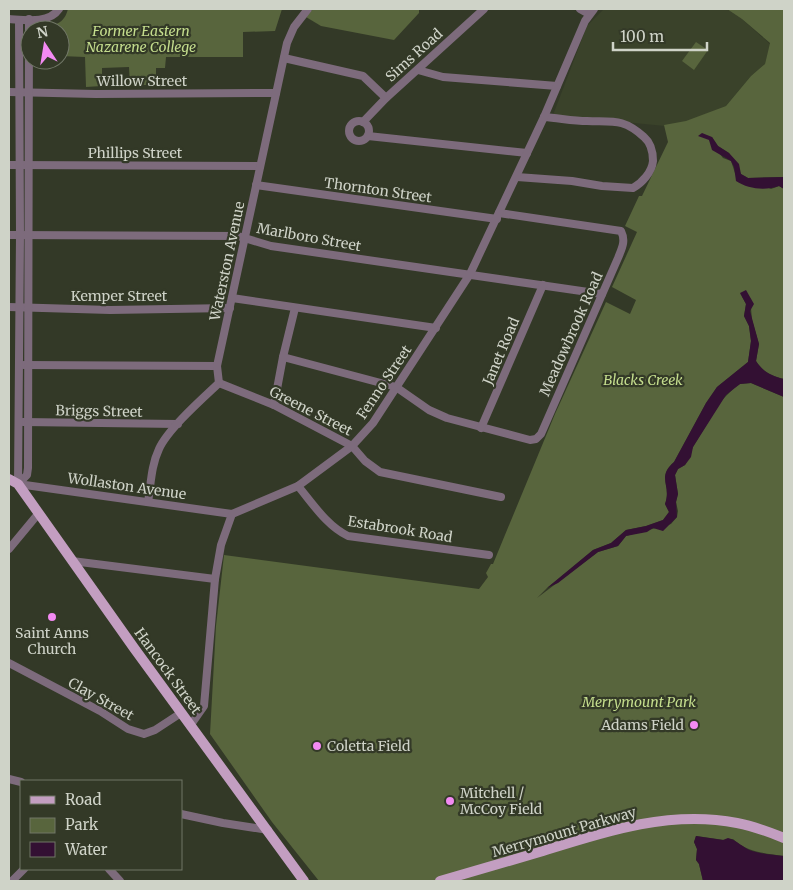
<svg xmlns="http://www.w3.org/2000/svg" width="793" height="890" viewBox="0 0 793 890" font-family="Merriweather,serif">
<style>
.built{fill:#3a422a}
.green{fill:#58653d}
.water{fill:#331033}
.lines{fill:none;stroke-linecap:round;stroke-linejoin:round}
.minor{stroke:#7d6b7c;stroke-width:8}
.major{stroke:#c39ec1;stroke-width:10}
.poi-dot{fill:#f38af2;stroke:#333927;stroke-width:2}
.labels{text-anchor:middle;stroke-width:4.5;stroke-linejoin:round;paint-order:stroke}
.park-label{font-size:14px;font-style:italic;fill:#c4dd8d;stroke:#333927}
.street-label{font-size:14px;fill:#cfd3c8;stroke:#333927}
.poi-label{font-size:14px;fill:#cfd3c8;stroke:#333927;text-anchor:start}
</style>
<rect width="100%" height="100%" fill="#333927"/>
<polygon class="built" points="604,9 727,9 742,19 770,44 765,64 751,76 726,106 675,127 553,115 587,26"/>
<g class="green">
<path d="M68 9H282L275 31 243 32V57H166L165 68H156V85H130L129 67 102 68V86L86 87 85 57 60 56V30H34V26C50 25 63 28 68 9Z"/>
<polygon points="313,9 419,9 419,13 394,40 321,26 306,17"/>
<path d="M727 9H784V177L748 178 741 174 729 153 718 146 712 137 709 140 723 158 731 161 735 173 771 189 779 186 784 189V379C772 376 763 372 756 361L759 344 752 320 751 308 740 293 746 304 744 316 749 326 751 341 748 362 717 387 706 403 674 462C656 478 672 485 665 504L669 512 663 520 646 526 626 530 611 543 593 550 547 588 537 598 598 552 618 546 626 536 671 524 677 517 678 511 676 502 678 494 675 475 678 469 685 465 693 447 721 401 734 388 740 384 751 383 784 397V856C766 853 747 853 733 839L724 840 696 836 694 842 697 849 696 860 699 864 703 881H319L272 822 210 734 216 626 224 555 479 589 488 577 486 573 491 564H493L555 414 606 302 630 314 636 300 612 287 637 232 625 226 639 196H642L668 142 664 125 686 121 726 106 751 76 765 64 770 43 742 19Z"/>
<polygon points="696,42 708,50 694,70 682,61"/>
</g>
<g class="water">
<path d="M702 133 712 137 718 146 729 153 739 164 741 174 748 178 784 177V189L779 186C765 191 748 189 736 181L734 167 731 161 712 150 709 140 698 136Z"/>
<path d="M746 290 754 304 750 311 759 344 756 361C763 372 772 376 784 379V397L751 383 740 384 726 395 693 447 691 457 685 465 678 469 675 475 678 494 676 502 677 517 663 531 653 528 647 532 626 536 618 546 598 552 558 583 547 588 593 550 611 543 626 530 646 526 663 520 669 512 665 504C672 485 656 478 674 462L706 403 717 387 748 362 751 341 749 326 744 316 746 304 740 293Z"/>
<path d="M696 836 723 840 728 838C737 840 743 848 752 851 762 854 774 855 784 856V881H703L699 864 696 860 697 849 694 842Z"/>
</g>
<g class="lines">
<g class="minor">
<polyline points="580,9 589,14"/>
<path d="M9 19C25 20 49 24 59 9"/>
<polyline points="284,58 363,76 386,98"/>
<polyline points="418,70 443,77 557,86"/>
<polyline points="9,92 96,94 276,93"/>
<circle cx="359" cy="131" r="10"/>
<polyline points="363,122 386,98 484,9"/>
<polyline points="368,136 527,153"/>
<polyline points="9,165 260,166"/>
<path d="M517 177 572 181 602 186 633 188C642 183 652 172 653 161 653 151 651 143 644 137 623 118 613 122 587 121 573 121 559 118 544 117"/>
<polyline points="256,185 497,219"/>
<polyline points="9,235 238,236 271,246 602,294"/>
<polyline points="232,298 436,328"/>
<polyline points="9,307 110,310 230,308"/>
<path d="M283 357 396 387 429 410 447 418 530 440 536 439 541 434 618 258C622 248 626 241 621 231L499 213"/>
<polyline points="24,365 217,366"/>
<polyline points="219,383 274,405 352,446 365,461 380,472 501,497"/>
<polyline points="274,405 283,357 295,308"/>
<polyline points="23,422 178,424"/>
<polyline points="481,428 543,285"/>
<polyline points="18,484 27,475 28,468 29,19"/>
<polyline points="18,484 20,235 19,20"/>
<polyline points="18,484 232,514"/>
<path d="M298 486C313 504 327 526 348 536L489 555"/>
<path d="M148 502C151 484 151 466 159 449 168 429 202 399 219 383L217 366 287 43 294 27 308 9"/>
<polyline points="9,549 38,514"/>
<polyline points="72,561 215,579"/>
<polyline points="9,663 100,711 128,729 144,734 155,730 181,713"/>
<polyline points="190,726 204,706 215,579 221,545 232,514 298,486 352,446 373,423 470,274 544,117 585,21 594,9"/>
<polyline points="9,779 21,782"/>
<polyline points="181,814 223,823 268,830"/>
<polyline points="109,869 120,881"/>
<polyline points="12,881 24,869"/>
</g>
<g class="major">
<polyline points="9,479 18,484 134,648 304,881"/>
<path d="M440 881C474 871 509 861 543 851 606 831 670 810 737 823 753 826 769 832 784 838"/>
</g>
</g>
<g class="poi-dot">
<circle cx="52" cy="617" r="5"/>
<circle cx="694" cy="725" r="5"/>
<circle cx="317" cy="746" r="5"/>
<circle cx="450" cy="801" r="5"/>
</g>
<g class="labels">
<g class="park-label">
<text x="141" y="36">Former Eastern<tspan x="141" dy="16">Nazarene College</tspan></text>
<text x="643" y="385">Blacks Creek</text>
<text x="639" y="707">Merrymount Park</text>
</g>
<g class="street-label">
<text transform="translate(414 55) rotate(-42)" y="5">Sims Road</text>
<text x="142" y="86">Willow Street</text>
<text x="135" y="158">Phillips Street</text>
<text transform="translate(378 190) rotate(8)" y="5">Thornton Street</text>
<text transform="translate(309 237) rotate(10)" y="5">Marlboro Street</text>
<text transform="translate(227 261) rotate(-78)" y="5">Waterston Avenue</text>
<text x="119" y="301">Kemper Street</text>
<text transform="translate(571 334) rotate(-66)" y="5">Meadowbrook Road</text>
<text transform="translate(501 351) rotate(-67)" y="5">Janet Road</text>
<text transform="translate(384 382) rotate(-56)" y="5">Fenno Street</text>
<text transform="translate(99 411) rotate(1)" y="5">Briggs Street</text>
<text transform="translate(311 411) rotate(27)" y="5">Greene Street</text>
<text transform="translate(127 486) rotate(8)" y="5">Wollaston Avenue</text>
<text transform="translate(400 529) rotate(9)" y="5">Estabrook Road</text>
<text transform="translate(168 671) rotate(54)" y="5">Hancock Street</text>
<text transform="translate(101 699) rotate(29)" y="5">Clay Street</text>
<text transform="translate(564 832) rotate(-16)" y="5">Merrymount Parkway</text>
</g>
<g class="poi-label">
<text x="52" y="638" text-anchor="middle">Saint Anns<tspan x="52" dy="16">Church</tspan></text>
<text x="684" y="730" text-anchor="end">Adams Field</text>
<text x="327" y="751">Coletta Field</text>
<text x="460" y="798">Mitchell /<tspan x="460" dy="16">McCoy Field</tspan></text>
</g>
</g>
<rect width="793" height="890" fill="none" stroke="#cfd3c8" stroke-width="20"/>
<rect x="20" y="780" width="162" height="90" fill="#333927" stroke="#717767"/>
<rect x="30" y="796" width="25" height="8" fill="#c39ec1" stroke="#717767"/>
<text x="65" y="805" font-size="15" fill="#cfd3c8">Road</text>
<rect x="30" y="818" width="25" height="15" fill="#58653d" stroke="#717767"/>
<text x="65" y="830" font-size="15" fill="#cfd3c8">Park</text>
<rect x="30" y="842" width="25" height="15" fill="#331033" stroke="#717767"/>
<text x="65" y="855" font-size="15" fill="#cfd3c8">Water</text>
<g transform="translate(45 45) rotate(348)"><circle r="24" fill="#333927" stroke="#717767"/>
<path d="M0-4L9 19L0 12L-9 19Z" fill="#f38af2"/>
<text y="-8" font-size="14" font-weight="bold" text-anchor="middle" fill="#cfd3c8">N</text>
</g>
<path d="M613 42v8h94v-8" fill="none" stroke="#cfd3c8" stroke-width="2.5"/>
<text x="620" y="42" font-size="15" fill="#cfd3c8" stroke="#333927" stroke-width="4" paint-order="stroke">100 m</text>
</svg>
